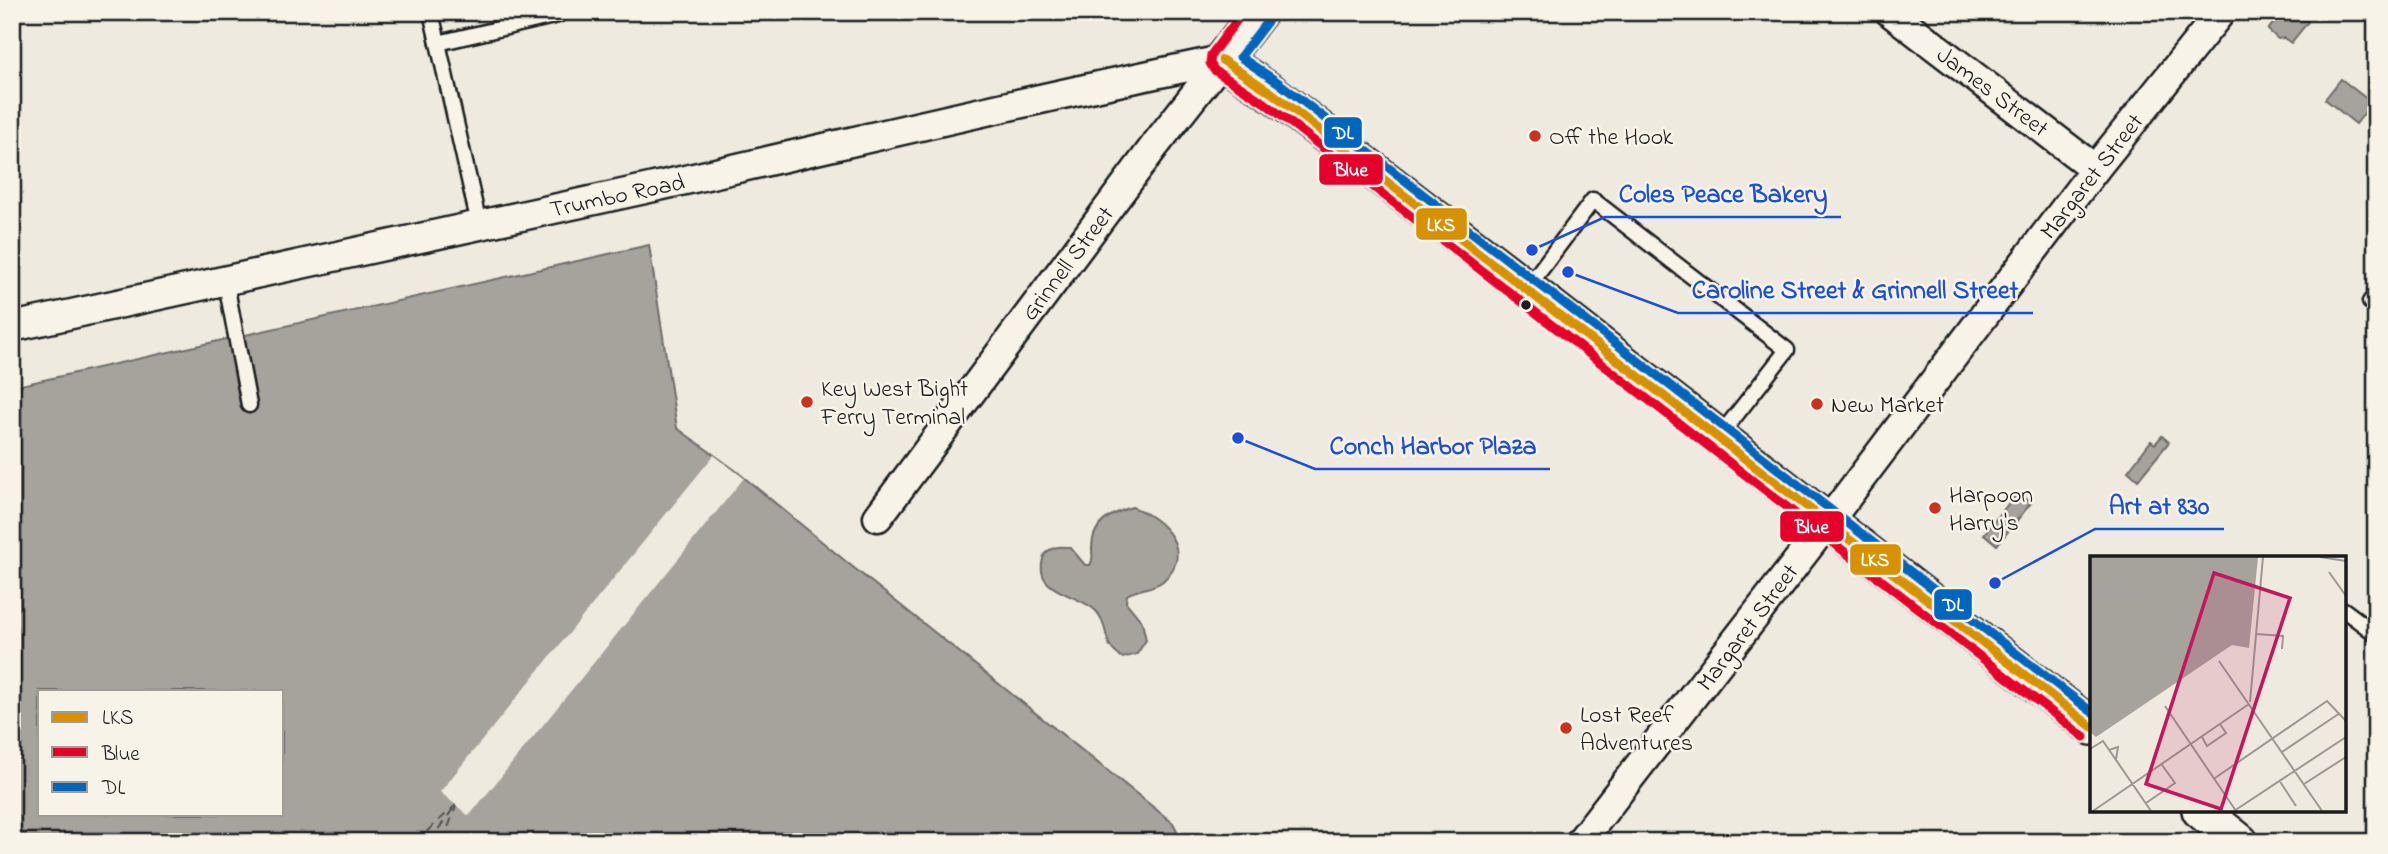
<svg xmlns="http://www.w3.org/2000/svg" width="2388" height="854" viewBox="0 0 2388 854" font-family="'Indie Flower',sans-serif">
<style>
.water{fill:#a6a39d;stroke:#6f6d69;stroke-width:2;fill-rule:evenodd}
.pier{fill:#eeeae0}
.lines{fill:none;stroke-linecap:round;stroke-linejoin:round}
.ferry{stroke:#535250;stroke-width:2;stroke-dasharray:9 7;stroke-linecap:butt}
.service-casing{stroke:#1c1c1c;stroke-width:19}
.minor-casing{stroke:#1c1c1c;stroke-width:33}
.tertiary-casing{stroke:#1c1c1c;stroke-width:40}
.service{stroke:#f7f3e8;stroke-width:14}
.minor{stroke:#f7f3e8;stroke-width:28}
.tertiary{stroke:#f7f3e8;stroke-width:35}
.bus-1-casing{stroke:#f7f3e8;stroke-width:14}
.bus-2-casing{stroke:#f7f3e8;stroke-width:14}
.bus-3-casing{stroke:#f7f3e8;stroke-width:14}
.bus-1{stroke:#d69104;stroke-width:9}
.bus-2{stroke:#e4002b;stroke-width:9}
.bus-3{stroke:#0065bd;stroke-width:9}
.poi-dot{fill:#c8321e;stroke:#f7f3e8;stroke-width:2.5}
.bus-dot{fill:#1c1c1c;stroke:#f7f3e8;stroke-width:2.5}
.labels{text-anchor:middle;stroke-width:5;stroke-linejoin:round;paint-order:stroke}
.street-label{font-size:24px;fill:#1c1c1c;stroke:#f7f3e8}
.poi-label{font-size:24px;fill:#1c1c1c;stroke:#f7f3e8;text-anchor:start}
.inset-river{fill:none;stroke:#a6a39d;stroke-width:3.5}
.inset-road{fill:none;stroke:#9a9892;stroke-width:2}
.view{fill:#c2185b;fill-opacity:0.15;stroke:#c2185b;stroke-width:3.5}
.inset-edge{fill:none;stroke:#1c1c1c;stroke-width:3.5}
.leader{fill:none;stroke:#1d4ed8;stroke-width:2.5}
.callout-dot{fill:#1d4ed8;stroke:#f7f3e8;stroke-width:2.5}
.callout-label{font-size:26px;text-anchor:middle;font-weight:bold;fill:#1d4ed8;stroke:#f7f3e8;stroke-width:5;stroke-linejoin:round;paint-order:stroke}
.line-badge{stroke:#f7f3e8;stroke-width:2.5}
.badge-label{font-size:19px;text-anchor:middle;font-weight:bold;fill:#fff}
</style>
<rect width="100%" height="100%" fill="#eeeae0"/>
<filter id="ink" filterUnits="userSpaceOnUse"><feTurbulence type="fractalNoise" baseFrequency=".0143" numOctaves="2"/><feDisplacementMap in="SourceGraphic" scale="14" xChannelSelector="R" yChannelSelector="G"/><feConvolveMatrix kernelMatrix="1 2 1 2 8 2 1 2 1" color-interpolation-filters="sRGB"/></filter>
<g filter="url(#ink)">
<g class="water">
<polygon points="2282,12 2300,12 2299,15 2308,22 2291,43 2284,38 2278,39 2268,30"/>
<polygon points="2341,79 2372,103 2356,124 2325,99"/>
<path d="M649 245 677 428 735 470 849 564 1173 823 1183 842H12V387ZM40 691H282V814H40Z"/>
<polygon points="2162,436 2169,442 2138,480 2128,471 2151,441 2155,444"/>
<polygon points="2017,493 2031,503 1997,545 1984,534"/>
<path d="M1132 507C1163 518 1196 551 1163 581 1153 589 1138 588 1127 595L1126 602 1142 622 1146 640 1137 654 1123 658C1100 645 1111 629 1097 612 1082 594 1033 594 1043 559 1044 553 1048 550 1054 548 1059 546 1065 547 1070 547L1085 565H1090C1094 559 1092 556 1092 549 1092 523 1110 514 1132 507Z"/>
</g>
<polygon class="pier" points="714,455 744,478 469,816 440,792"/>
<g class="lines">
<g class="ferry">
<polyline points="415,842 456,805"/>
<polyline points="429,842 453,809"/>
<polyline points="443,842 456,806"/>
</g>
<g class="service-casing">
<g id="service">
<polyline points="431,12 479,224"/>
<polyline points="438,43 558,15"/>
<polyline points="225,278 249,405"/>
<polyline points="1527,288 1593,200 1787,350 1718,438"/>
<polyline points="2370,302 2376,294"/>
<polyline points="2344,610 2376,634"/>
</g>
</g>
<g class="minor-casing">
<g id="minor">
<polyline points="1890,12 2095,169"/>
<path d="M12 327C223 279 434 237 645 189 837 146 1029 99 1222 60"/>
<polyline points="878,517 1156,144 1222,60"/>
<polyline points="1580,842 1827,523 2095,169 2221,12"/>
</g>
</g>
<g class="tertiary-casing">
<g id="tertiary">
<polyline points="1259,12 1222,60 1272,93 1534,294 2092,727"/>
<polyline points="2200,810 2240,842"/>
</g>
</g>
<use href="#service" class="service"/>
<use href="#minor" class="minor"/>
<use href="#tertiary" class="tertiary"/>
<g class="bus-1-casing">
<polyline id="bus-1" points="1222,60 1272,93 2092,727"/>
</g>
<g class="bus-2-casing">
<polyline id="bus-2" points="1243,12 1211,55 1210,63 1214,70 1265,103 2084,737"/>
</g>
<g class="bus-3-casing">
<polyline id="bus-3" points="1269,19 1240,57 1279,83 2092,712"/>
</g>
<use href="#bus-1" class="bus-1"/>
<use href="#bus-2" class="bus-2"/>
<use href="#bus-3" class="bus-3"/>
</g>
</g>
<g class="poi-dot">
<circle cx="1535" cy="136" r="7"/>
<circle cx="807" cy="402" r="7"/>
<circle cx="1817" cy="404" r="7"/>
<circle cx="1935" cy="508" r="7"/>
<circle cx="1566" cy="728" r="7"/>
</g>
<circle class="bus-dot" cx="1526" cy="305" r="6"/>
<g class="labels">
<g class="street-label">
<text transform="translate(1993 91) rotate(37)" y="8">James Street</text>
<text transform="translate(2091 176) rotate(-52)" y="8">Margaret Street</text>
<text transform="translate(617 195) rotate(-12)" y="8">Trumbo Road</text>
<text transform="translate(1067 263) rotate(-53)" y="8">Grinnell Street</text>
<text transform="translate(1747 627) rotate(-53)" y="8">Margaret Street</text>
</g>
<g class="poi-label">
<text x="1549" y="144">Off the Hook</text>
<text x="821" y="396">Key West Bight<tspan x="821" dy="28">Ferry Terminal</tspan></text>
<text x="1831" y="412">New Market</text>
<text x="1949" y="502">Harpoon<tspan x="1949" dy="28">Harry's</tspan></text>
<text x="1580" y="722">Lost Reef<tspan x="1580" dy="28">Adventures</tspan></text>
</g>
</g>
<g transform="translate(2090 556)">
<rect width="256" height="256" fill="#eeeae0"/>
<path d="M0 1H168L159 92 142 89 6 181 0 176Z" fill="#a6a39d"/>
<path class="inset-river" d="M0 26 102 45 115 59M0 30 102 47 113 55M0 42 26 39 81 46 115 58"/>
<path class="inset-road" d="M230 1 256 5M239 16 256 40M166 78 193 80 192 93M129 105 232 255M160 146 173 1M75 150 146 255M112 181 117 190 136 177 130 168M0 193 13 185 61 255M19 194 28 191 26 203M192 196 250 157M125 222 237 145 256 165M189 224 206 250M214 228 256 201M56 247 85 227 72 209M3 255 159 148M144 255 256 181"/>
<path class="view" d="M124 17 200 42 131 253 56 228Z"/>
<rect width="256" height="256" class="inset-edge"/>
</g>
<path class="leader" d="M1532 250L1605 217H1841M1568 272L1678 313H2033M1238 438L1315 469H1550M1995 583L2095 529H2224"/>
<g class="callout-dot">
<circle cx="1532" cy="250" r="7"/>
<circle cx="1568" cy="272" r="7"/>
<circle cx="1238" cy="438" r="7"/>
<circle cx="1995" cy="583" r="7"/>
</g>
<g class="callout-label">
<text x="1723" y="202">Coles Peace Bakery</text>
<text x="1855" y="298">Caroline Street &amp; Grinnell Street</text>
<text x="1433" y="454">Conch Harbor Plaza</text>
<text x="2159" y="514">Art at 830</text>
</g>
<g class="line-badge">
<rect x="1323" y="116" width="40" height="33" rx="7" fill="#0065bd"/>
<rect x="1318" y="153" width="66" height="33" rx="7" fill="#e4002b"/>
<rect x="1415" y="207" width="53" height="34" rx="7" fill="#d69104"/>
<rect x="1779" y="510" width="66" height="33" rx="7" fill="#e4002b"/>
<rect x="1849" y="543" width="53" height="33" rx="7" fill="#d69104"/>
<rect x="1933" y="588" width="40" height="33" rx="7" fill="#0065bd"/>
</g>
<g class="badge-label">
<text x="1343" y="139">DL</text>
<text x="1351" y="176">Blue</text>
<text x="1441" y="231">LKS</text>
<text x="1812" y="533">Blue</text>
<text x="1875" y="566">LKS</text>
<text x="1953" y="611">DL</text>
</g>
<rect width="2388" height="854" fill="none" stroke="#f7f3e8" stroke-width="42"/>
<rect x="21" y="21" width="2346" height="812" fill="none" stroke="#1c1c1c" stroke-width="2.5" filter="url(#ink)"/>
<rect x="38" y="690" width="245" height="126" fill="#f7f3e8" stroke="#9f9d96" stroke-width="2"/>
<rect x="52" y="712" width="35" height="10" fill="#d69104" stroke="#9f9d96" stroke-width="2"/>
<text x="102" y="724" font-size="21" fill="#1c1c1c">LKS</text>
<rect x="52" y="747" width="35" height="10" fill="#e4002b" stroke="#9f9d96" stroke-width="2"/>
<text x="102" y="760" font-size="21" fill="#1c1c1c">Blue</text>
<rect x="52" y="782" width="35" height="10" fill="#0065bd" stroke="#9f9d96" stroke-width="2"/>
<text x="102" y="794" font-size="21" fill="#1c1c1c">DL</text>
</svg>
